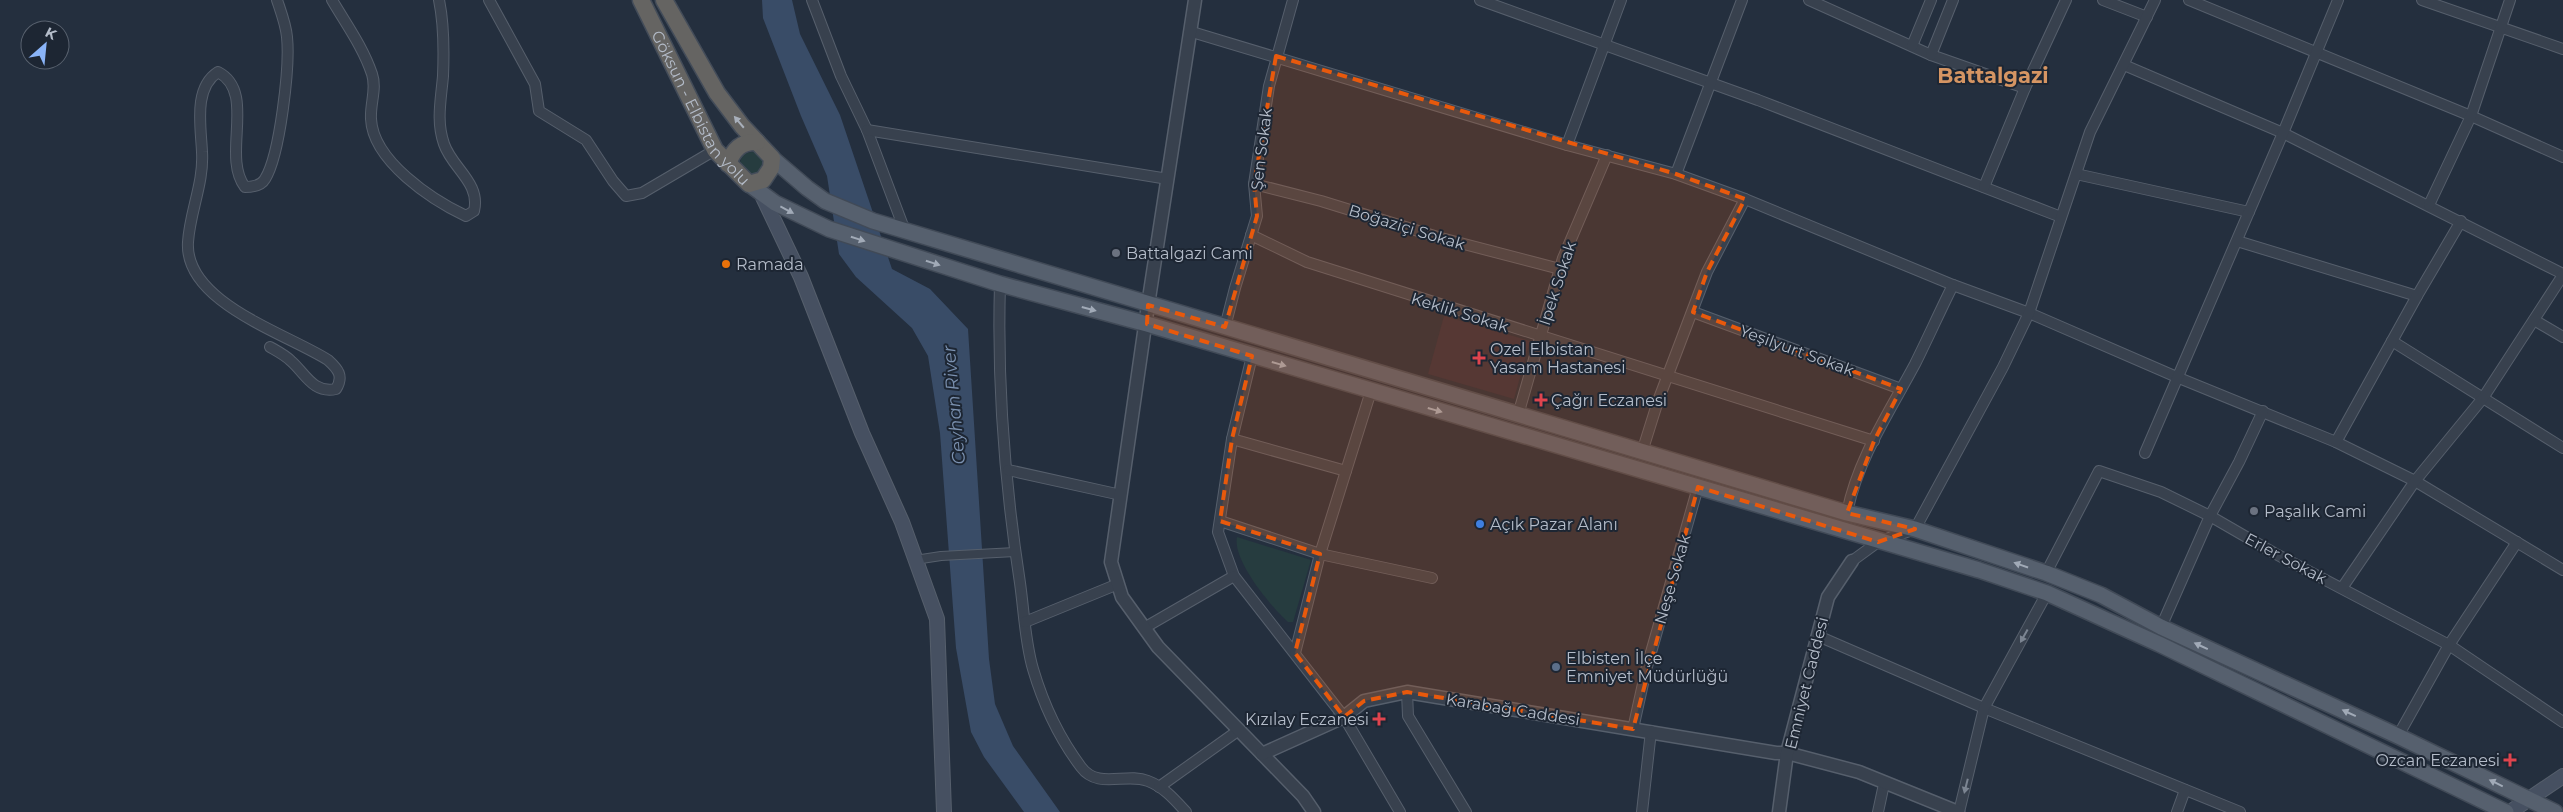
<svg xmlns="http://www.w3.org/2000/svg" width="2563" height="812" viewBox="0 0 2563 812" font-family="Montserrat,sans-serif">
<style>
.medical{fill:#32303f}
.green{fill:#263c3f}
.water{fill:#394c67}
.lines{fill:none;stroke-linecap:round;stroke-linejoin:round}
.pedestrian-casing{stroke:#565f6c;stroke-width:10}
.minor-casing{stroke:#565f6c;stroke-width:12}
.tertiary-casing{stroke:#565f6c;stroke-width:15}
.secondary-casing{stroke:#565f6c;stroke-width:16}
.primary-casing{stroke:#414a57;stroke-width:18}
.trunk-casing{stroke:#434c59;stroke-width:19}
.pedestrian{stroke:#38414e;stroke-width:8}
.minor{stroke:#38414e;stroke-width:10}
.tertiary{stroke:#38414e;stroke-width:12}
.secondary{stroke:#465061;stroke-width:14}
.primary{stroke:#56606e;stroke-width:15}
.trunk{stroke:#656462;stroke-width:16}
.oneway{fill:#a8afba}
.oneway2{fill:#a1aab7}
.oneway3{fill:#7c8592}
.marked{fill:#e8590c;fill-opacity:0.2;stroke:#e8590c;stroke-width:4;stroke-dasharray:10 6;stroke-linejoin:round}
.worship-dot{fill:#6b7280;stroke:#1d2633;stroke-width:2}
.food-dot{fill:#e8710a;stroke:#1d2633;stroke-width:2}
.health-dot{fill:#e0444e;stroke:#1d2633;stroke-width:2}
.shop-dot{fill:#3f7fe0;stroke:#1d2633;stroke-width:2}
.service-dot{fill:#5c6f8a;stroke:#1d2633;stroke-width:2}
.labels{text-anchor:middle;stroke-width:4;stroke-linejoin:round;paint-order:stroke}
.street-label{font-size:16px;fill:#b4bcc9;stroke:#1d2633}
.poi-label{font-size:16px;fill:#b4bcc9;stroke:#1d2633;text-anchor:start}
.water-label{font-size:18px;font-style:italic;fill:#7c92b1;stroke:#1d2633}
.district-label{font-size:21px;font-weight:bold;fill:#d59563;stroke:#1d2633}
</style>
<rect width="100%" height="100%" fill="#242f3e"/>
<polygon class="medical" points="1444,316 1530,341 1514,399 1428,374"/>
<g class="green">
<circle cx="752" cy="164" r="12"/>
<path d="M1237 537 1311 560 1293 622H1288C1271 607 1232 560 1237 537Z"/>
</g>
<polygon class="water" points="762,0 792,0 800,34 840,115 892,269 930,289 968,329 989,659 995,704 1013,746 1060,812 1024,812 984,757 971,732 956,648 940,433 928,356 912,328 856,277 839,254 827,176 801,116 763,18"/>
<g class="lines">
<g class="pedestrian-casing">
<polyline id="pedestrian" points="915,560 941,556 1015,552"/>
</g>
<g class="minor-casing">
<g id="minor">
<path d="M332 0C346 24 363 47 372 74 377 89 370 103 371 119 373 161 432 200 466 216L474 211C481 183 452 168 444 144 436 121 441 100 443 76 444 52 444 24 439 0"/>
<polyline points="489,0 535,84 539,111 586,140 613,181 626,196 642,193 715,150"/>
<polyline points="812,0 841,76 867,130 905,231"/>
<polyline points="1480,0 1758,100 2061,217"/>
<polyline points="1809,0 1931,55 2025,88"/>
<polyline points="2103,0 2147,17"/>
<polyline points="2189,0 2471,116 2563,157"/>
<polyline points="2422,0 2563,49"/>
<polyline points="1192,32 1567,145 1676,174 1745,199 1953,285 2029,313 2179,378 2336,442 2415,481 2563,570"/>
<polyline points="1912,46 1931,0"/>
<polyline points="1931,55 1953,0"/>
<polyline points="2124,65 2283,133 2563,274"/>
<polyline points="867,130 1168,179"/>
<polyline points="1567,145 1621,0"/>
<polyline points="1676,174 1742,0"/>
<polyline points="2076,174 2249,212"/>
<polyline points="1254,184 1321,201 1441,238 1560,269"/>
<polyline points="1984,187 2025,88 2066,0"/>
<polyline points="2429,205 2471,116 2510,0"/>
<polyline points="1251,235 1307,262 1874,441"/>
<polyline points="2237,241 2417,296"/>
<path d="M1000 284C997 383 1005 485 1020 583 1024 611 1025 642 1033 669 1043 703 1060 739 1081 767 1098 790 1126 772 1148 781 1164 787 1175 800 1186 812"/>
<polyline points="1693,312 1901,389"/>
<polyline points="2534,320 2563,337"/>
<polyline points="1225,327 1235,288 1257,216 1254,184 1269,86 1293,0"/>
<polyline points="2392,341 2563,448"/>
<path d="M270 347C277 351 285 355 291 361 305 373 313 394 336 389 344 376 338 369 328 360 285 333 184 302 188 242 190 211 204 183 202 152 201 127 193 88 218 72 257 92 221 156 245 187 252 187 261 186 265 179 280 155 290 66 287 37 286 25 281 12 277 0"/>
<polyline points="1252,356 1232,439 1218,532 1234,576 1344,717 1400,812"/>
<polyline points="1518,415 1563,258 1607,155"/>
<polyline points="1232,439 1346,471"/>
<polyline points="2336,442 2417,296 2461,221"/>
<polyline points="1642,452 1658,401 1707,272 1745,199"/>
<polyline points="2145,453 2283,133 2338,0"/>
<polyline points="1008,470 1121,495"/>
<path d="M1847 513C1857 460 1890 411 1915 364 1928 338 1940 311 1953 285"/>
<polyline points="1220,521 1320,554 1432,578"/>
<polyline points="1852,561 1878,542 1915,529 2003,367 2029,313 2090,132 2155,0"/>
<polyline points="2046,573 2099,471 2161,492 2210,516 2274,553 2449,645 2563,722"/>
<polyline points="2342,588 2415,481 2483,398 2563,275"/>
<polyline points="1025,622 1118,584"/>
<polyline points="2161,627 2210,516 2239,462 2263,411"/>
<polyline points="1144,628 1234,576"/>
<polyline points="1818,636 1984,708 2240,812"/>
<polyline points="1295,653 1320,554 1371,391"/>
<polyline points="1407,692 1408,716 1466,812"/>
<polyline points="1633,729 1646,670 1698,487"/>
<polyline points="2398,736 2449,645 2517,542"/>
<polyline points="1159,787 1239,730"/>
<polyline points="1642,812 1651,731"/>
<polyline points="1878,812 1884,784"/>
<polyline points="1959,812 1984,708 2047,593"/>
<polyline points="2177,812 2185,790"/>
</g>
</g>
<g class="tertiary-casing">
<g id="tertiary">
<polyline points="1195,0 1148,305 1111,562 1122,597 1158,647 1303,796 1314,812"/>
<polyline points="1262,754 1344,717 1364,701 1407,692 1776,753 1787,753 1859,772 1958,812"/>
<polyline points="1779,812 1787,753 1828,597 1852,561"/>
</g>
</g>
<g class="secondary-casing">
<g id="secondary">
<polyline points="761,193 801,277 862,433 902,522 937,619 944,812"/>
<polyline points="2510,812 2563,776"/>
</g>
</g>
<g class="primary-casing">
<g id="primary">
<polyline points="772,158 807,188 825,201 873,221 1847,513 1915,529 2046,573 2101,595 2161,627 2398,736 2555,812"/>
<polyline points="749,184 775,203 829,229 1000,284 1147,324 1979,570 2047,593 2159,644 2506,812"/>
</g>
</g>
<g class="trunk-casing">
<g id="trunk">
<path id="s1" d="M641 0 715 150 749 184 763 180 771 168 772 158 742 126 717 93 664 0"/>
<path d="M728 164C733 150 741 141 757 142"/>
</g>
</g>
<use href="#pedestrian" class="pedestrian"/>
<use href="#minor" class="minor"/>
<use href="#tertiary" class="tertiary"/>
<use href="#secondary" class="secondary"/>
<use href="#primary" class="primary"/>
<use href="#trunk" class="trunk"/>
</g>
<defs><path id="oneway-solid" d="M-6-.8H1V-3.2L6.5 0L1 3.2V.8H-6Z" transform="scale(1.25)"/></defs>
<use class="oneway" href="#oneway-solid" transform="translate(739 122) rotate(-130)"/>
<g class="oneway2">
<use href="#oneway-solid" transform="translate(787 210) rotate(28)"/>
<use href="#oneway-solid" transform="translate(858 239) rotate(18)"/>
<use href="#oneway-solid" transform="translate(933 263) rotate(18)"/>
<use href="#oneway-solid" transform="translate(1089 309) rotate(15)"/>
<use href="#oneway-solid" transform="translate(1279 364) rotate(16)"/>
<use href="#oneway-solid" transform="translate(1435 410) rotate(16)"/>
<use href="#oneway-solid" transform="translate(2021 565) rotate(-161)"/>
<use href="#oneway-solid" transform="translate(2201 646) rotate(-155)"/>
<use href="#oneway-solid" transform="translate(2349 713) rotate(-155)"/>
<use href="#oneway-solid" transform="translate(2496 783) rotate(-154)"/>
</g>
<g class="oneway3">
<use href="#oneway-solid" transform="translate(2024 636) rotate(119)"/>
<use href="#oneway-solid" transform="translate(1966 786) rotate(104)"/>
</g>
<path class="marked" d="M1276 56 1676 174 1745 199 1707 272 1693 312 1901 389 1874 441 1847 513 1915 529 1878 542 1698 487 1633 729 1407 692 1364 701 1344 717 1295 653 1320 554 1220 521 1232 439 1252 356 1147 324 1148 305 1225 327 1257 216 1254 184Z"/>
<g class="worship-dot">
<circle cx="1116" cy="253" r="5"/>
<circle cx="2254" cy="511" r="5"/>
</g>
<circle class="food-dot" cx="726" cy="264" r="5"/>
<g class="health-dot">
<path d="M1476.5 350.5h5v5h5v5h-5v5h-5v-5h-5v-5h5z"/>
<path d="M1538.5 392.5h5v5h5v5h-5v5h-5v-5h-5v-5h5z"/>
<path d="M1376.5 711.5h5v5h5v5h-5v5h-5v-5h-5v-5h5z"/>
<path d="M2507.5 752.5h5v5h5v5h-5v5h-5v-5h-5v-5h5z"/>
</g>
<circle class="shop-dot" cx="1480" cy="524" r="5"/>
<circle class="service-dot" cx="1556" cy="667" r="5"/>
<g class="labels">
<g class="street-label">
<text dy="6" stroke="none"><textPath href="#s1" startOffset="124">Göksun - Elbistan yolu</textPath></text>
<text transform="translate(1261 149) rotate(-83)" y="6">Şen Sokak</text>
<text transform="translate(1407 227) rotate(17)" y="6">Boğaziçi Sokak</text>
<text transform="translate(1557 283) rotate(-72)" y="6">İpek Sokak</text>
<text transform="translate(1460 312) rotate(17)" y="6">Keklik Sokak</text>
<text transform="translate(1797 350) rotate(20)" y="6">Yeşilyurt Sokak</text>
<text transform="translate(2286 558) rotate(28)" y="6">Erler Sokak</text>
<text transform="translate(1672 579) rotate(-74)" y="6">Neşe Sokak</text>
<text transform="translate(1806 683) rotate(-76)" y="6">Emniyet Caddesi</text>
<text transform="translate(1513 709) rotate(9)" y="6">Karabağ Caddesi</text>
</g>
<g class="poi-label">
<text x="1126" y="259">Battalgazi Cami</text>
<text x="736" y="270">Ramada</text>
<text x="1490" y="355">Ozel Elbistan<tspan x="1490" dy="18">Yasam Hastanesi</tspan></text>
<text x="1551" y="406">Çağrı Eczanesi</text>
<text x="2264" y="517">Paşalık Cami</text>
<text x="1490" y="530">Açık Pazar Alanı</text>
<text x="1566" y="664">Elbisten İlçe<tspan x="1566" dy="18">Emniyet Müdürlüğü</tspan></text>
<text x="1369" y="725" text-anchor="end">Kızılay Eczanesi</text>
<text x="2500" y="766" text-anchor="end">Ozcan Eczanesi</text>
</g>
<g class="water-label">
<text transform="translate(954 405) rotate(-95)" y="6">Ceyhan River</text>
</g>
<g class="district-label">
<text x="1993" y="83">Battalgazi</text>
</g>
</g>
<g transform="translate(45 45) rotate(27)"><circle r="24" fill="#1d2633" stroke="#59626f"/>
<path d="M0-4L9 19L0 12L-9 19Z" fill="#8ab4f8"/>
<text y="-8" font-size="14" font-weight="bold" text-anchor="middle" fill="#b4bcc9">K</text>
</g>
</svg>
